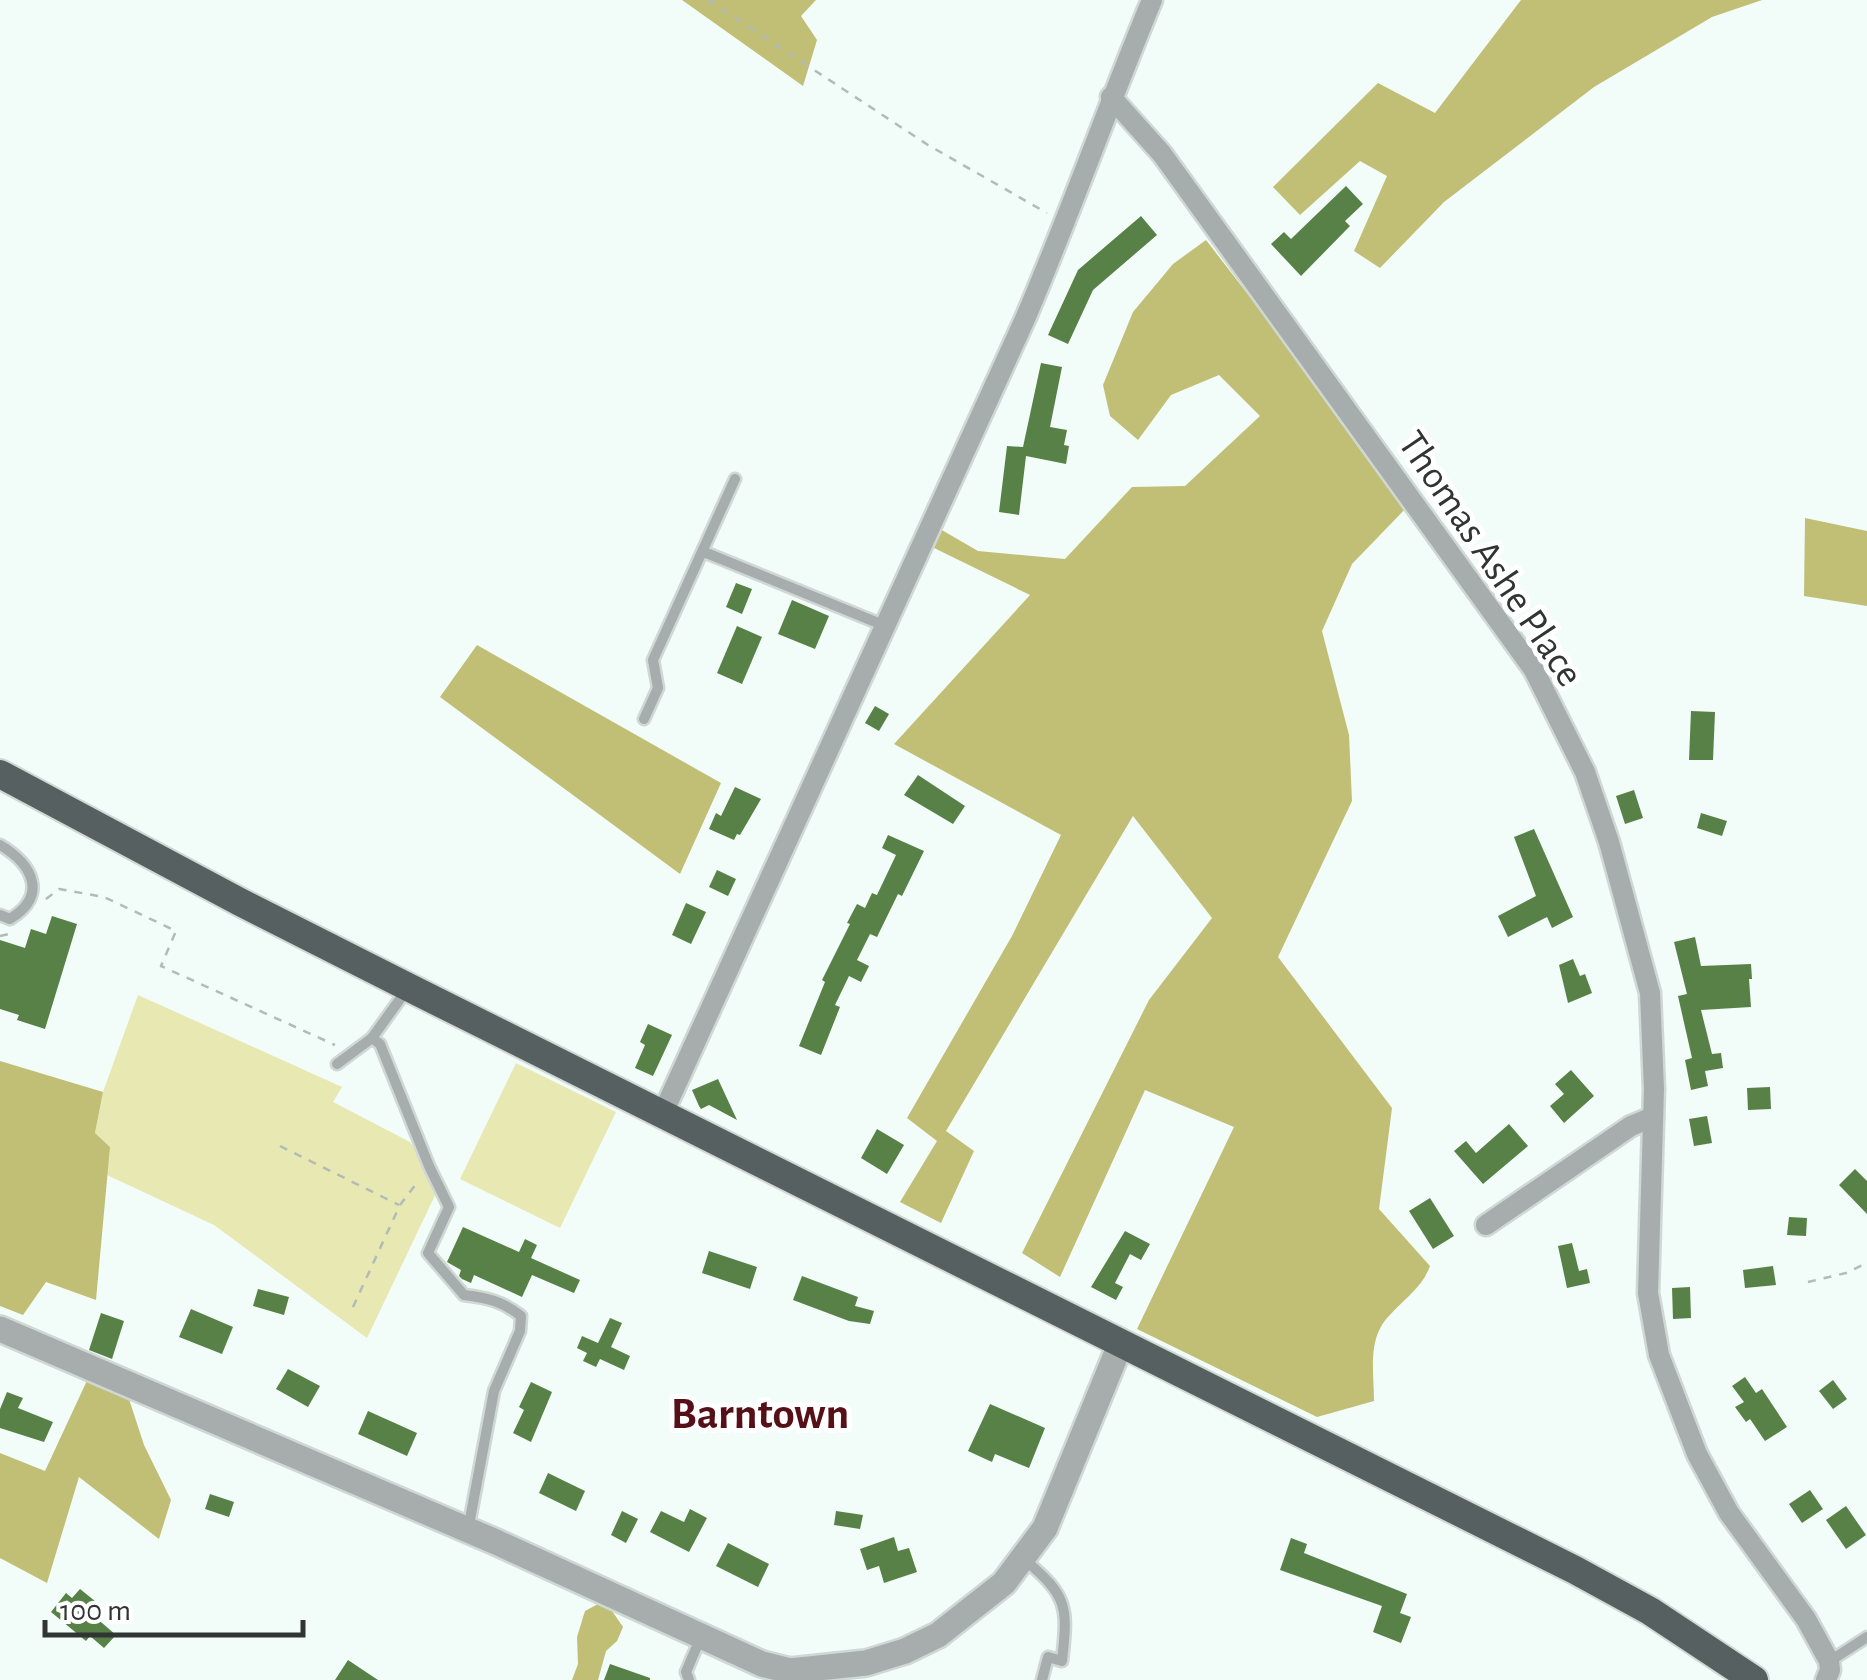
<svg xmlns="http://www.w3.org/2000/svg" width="1867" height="1680" viewBox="0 0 1867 1680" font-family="'Alegreya Sans',sans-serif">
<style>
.green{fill:#e8e8b2}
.forest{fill:#c0bf75}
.building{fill:#588147}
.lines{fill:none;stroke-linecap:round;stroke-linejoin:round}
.service-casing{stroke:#cfd8d4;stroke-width:15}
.minor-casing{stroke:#cfd8d4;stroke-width:25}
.tertiary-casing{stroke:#cfd8d4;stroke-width:30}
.trunk-casing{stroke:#cfd8d4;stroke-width:32}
.path{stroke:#b3bbb7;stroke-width:2.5;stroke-dasharray:8 8;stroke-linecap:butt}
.service{stroke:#a7acac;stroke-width:10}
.minor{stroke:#a7acac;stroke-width:20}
.tertiary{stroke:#a7acac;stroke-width:25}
.trunk{stroke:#576060;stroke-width:28}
.labels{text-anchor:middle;stroke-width:10;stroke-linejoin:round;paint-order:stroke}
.street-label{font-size:40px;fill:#303432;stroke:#fff}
.quarter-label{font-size:45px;font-weight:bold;fill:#561118;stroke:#fff}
</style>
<rect width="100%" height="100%" fill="#f2fcf8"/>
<g class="green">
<polygon points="138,995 342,1087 333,1102 410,1142 439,1187 367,1338 214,1225 107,1175 110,1147 95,1133 103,1092"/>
<polygon points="516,1063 616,1112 560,1228 460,1179"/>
</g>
<g class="forest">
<polygon points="682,0 816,0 801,16 817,40 803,86"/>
<polygon points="1521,0 1762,0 1712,17 1594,87 1444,202 1380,268 1354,251 1387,176 1360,161 1300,215 1273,187 1378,83 1435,113"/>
<path d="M1206 240 1410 504 1352 564 1322 631 1349 735 1352 801 1278 957 1392 1108 1379 1209 1430 1266C1422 1288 1404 1299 1389 1316 1367 1338 1374 1373 1374 1401L1317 1417 1137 1329 1234 1127 1145 1090 1060 1277 1022 1253 1149 1000 1212 918 1133 816 946 1131 974 1151 941 1223 900 1202 937 1141 907 1118 1012 936 1061 835 894 744 1030 595 930 546 940 529 978 551 1065 559 1132 487 1185 486 1260 416 1219 375 1171 395 1138 440 1110 416 1103 385 1133 312 1173 264Z"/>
<polygon points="1805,518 1867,531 1867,606 1804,596"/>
<polygon points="477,645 721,783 680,874 440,697"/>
<polygon points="0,1061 103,1092 95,1133 110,1147 96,1300 46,1282 23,1315 0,1306"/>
<polygon points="91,1372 127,1393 144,1445 171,1500 159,1539 79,1477 47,1583 0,1558 0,1453 45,1471"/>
<polygon points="598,1604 610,1608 623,1627 617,1641 606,1651 598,1680 572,1680 578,1664 577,1637 585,1611"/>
</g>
<g class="building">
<polygon points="1346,186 1363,204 1345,221 1350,226 1301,276 1271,244 1284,232 1291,239"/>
<polygon points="1141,216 1157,235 1093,290 1068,344 1048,335 1078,270"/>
<polygon points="1041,363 1062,367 1050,427 1067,430 1064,445 1069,446 1066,464 1026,456 1019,515 999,512 1007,446 1023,447"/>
<polygon points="736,583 752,589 742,614 726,607"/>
<polygon points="792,600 829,616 815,649 778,634"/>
<polygon points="737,626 762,637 742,684 717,673"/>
<polygon points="875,706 889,714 879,731 865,723"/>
<polygon points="1691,711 1715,712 1713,760 1689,760"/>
<polygon points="918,775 965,806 953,824 904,795"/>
<polygon points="735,787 761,799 740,835 737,834 734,840 709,829 716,813 721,816"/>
<polygon points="1634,790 1643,818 1625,824 1616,796"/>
<polygon points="1701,813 1727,821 1722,836 1697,828"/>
<polygon points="1534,829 1573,917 1552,928 1547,917 1508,937 1498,916 1536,896 1514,837"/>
<polygon points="888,835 924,851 902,896 898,894 877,937 870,934 857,960 869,966 861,982 849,976 835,1005 840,1007 821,1055 799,1046 825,982 822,980 850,924 847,923 857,904 865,908 872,893 877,895 896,855 882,848"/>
<polygon points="717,870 736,879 728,896 709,887"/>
<polygon points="686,903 706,912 691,944 672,935"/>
<polygon points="52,916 77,924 45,1029 17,1020 19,1015 0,1009 0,940 25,948 31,929 46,934"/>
<polygon points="1695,937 1701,966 1751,964 1752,979 1749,979 1751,1007 1701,1010 1712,1054 1721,1053 1723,1068 1705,1071 1708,1086 1691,1090 1685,1060 1692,1058 1678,996 1687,994 1674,942"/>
<polygon points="1573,959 1580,976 1585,974 1592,993 1568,1003 1559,965"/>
<polygon points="648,1024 672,1035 653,1076 635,1068 645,1045 640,1042"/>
<polygon points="1571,1070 1594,1096 1564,1123 1550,1106 1564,1094 1555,1084"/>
<polygon points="718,1079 737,1120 709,1105 701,1109 699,1106 692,1090"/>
<polygon points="1770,1087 1771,1109 1748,1110 1747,1088"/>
<polygon points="1707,1116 1712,1143 1694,1146 1689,1119"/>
<polygon points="1509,1124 1528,1146 1483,1184 1454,1151 1466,1141 1476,1153"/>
<polygon points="877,1129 904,1145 887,1174 861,1158"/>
<polygon points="1855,1169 1867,1181 1867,1214 1839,1185"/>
<polygon points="1430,1198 1454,1236 1433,1249 1409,1211"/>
<polygon points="1789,1217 1807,1218 1806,1236 1787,1235"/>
<polygon points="463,1227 519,1252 525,1239 537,1245 531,1258 580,1280 574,1293 532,1275 522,1297 474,1275 471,1283 462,1279 459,1276 461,1270 447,1262"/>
<polygon points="1125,1231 1150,1244 1141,1260 1130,1254 1115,1283 1123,1287 1116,1300 1091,1287"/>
<polygon points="1572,1243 1579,1271 1587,1269 1590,1283 1567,1288 1558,1246"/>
<polygon points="709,1251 757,1267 750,1289 702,1273"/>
<polygon points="1773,1266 1776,1285 1745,1288 1743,1270"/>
<polygon points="802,1276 858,1297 855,1306 874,1311 870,1324 849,1321 793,1300"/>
<polygon points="1690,1287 1691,1318 1673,1319 1672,1288"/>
<polygon points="258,1289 289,1297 284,1315 253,1306"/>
<polygon points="191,1309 233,1327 222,1354 179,1337"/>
<polygon points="101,1313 124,1321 112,1359 89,1350"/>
<polygon points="610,1318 622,1323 611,1347 630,1356 624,1370 600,1359 596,1367 583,1361 587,1353 577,1348 582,1336 598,1343"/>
<polygon points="288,1369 320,1386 308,1407 276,1389"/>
<polygon points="1745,1377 1756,1393 1762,1389 1787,1427 1765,1441 1750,1419 1746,1422 1735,1407 1744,1402 1732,1386"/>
<polygon points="1833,1380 1847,1399 1833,1409 1819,1391"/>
<polygon points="531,1382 552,1392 531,1442 513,1433 524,1410 519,1407"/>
<polygon points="7,1392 23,1398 18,1408 53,1422 44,1442 0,1428 0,1409"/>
<polygon points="990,1404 1045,1428 1029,1468 995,1454 992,1462 968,1451"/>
<polygon points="368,1411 417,1433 407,1456 358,1434"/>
<polygon points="548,1473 585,1491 576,1511 539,1493"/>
<polygon points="1810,1490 1823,1509 1802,1523 1789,1504"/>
<polygon points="210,1494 234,1502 229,1517 205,1509"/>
<polygon points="1846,1506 1866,1535 1846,1549 1826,1520"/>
<polygon points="690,1509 707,1518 689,1552 650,1532 661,1511 684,1522"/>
<polygon points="622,1511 638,1519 626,1543 611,1535"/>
<polygon points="836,1511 863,1515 860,1529 834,1525"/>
<polygon points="894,1537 898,1551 909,1548 917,1572 884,1583 879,1566 867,1570 860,1549"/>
<polygon points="1291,1538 1307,1544 1304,1553 1407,1594 1400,1613 1411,1617 1401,1643 1373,1632 1382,1606 1280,1570"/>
<polygon points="728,1543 769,1564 758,1587 716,1566"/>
<polygon points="80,1589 95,1601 87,1610 116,1635 104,1648 90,1636 86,1641 51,1612 66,1593 72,1598"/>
<polygon points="348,1660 378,1680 335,1680"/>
<polygon points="610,1664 650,1678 650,1680 604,1680"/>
</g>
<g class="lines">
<g class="service-casing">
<g id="service">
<polyline points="704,552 883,625"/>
<polyline points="644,719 658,688 653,660 735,479"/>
<path d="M0 845C32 864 49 895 10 919L0 915"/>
<path d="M408 988 372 1038 380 1044 429 1166 449 1207 428 1253 464 1295C488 1298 502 1301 521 1316L520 1331 494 1391 468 1530"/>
<polyline points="337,1064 372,1038"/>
<path d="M1025 1560C1068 1596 1068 1607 1062 1661L1048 1657 1042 1680"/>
<polyline points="1830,1661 1867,1637"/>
<polyline points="689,1680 686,1672 700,1639"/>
</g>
</g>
<g class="minor-casing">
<g id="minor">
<polyline points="1111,97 1162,154 1534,670 1585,772 1609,842 1650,993 1654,1089 1648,1293 1659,1355 1697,1454 1729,1513 1806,1619 1829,1661 1830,1670 1826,1680"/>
<path d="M663 1113 1025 319C1070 214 1108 106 1152 0"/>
<polyline points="1486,1225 1631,1126 1653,1117"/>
</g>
</g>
<g class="tertiary-casing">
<polyline id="tertiary" points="0,1329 496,1542 762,1664 790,1671 866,1663 905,1651 938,1635 1004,1583 1045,1528 1120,1345"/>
</g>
<g class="trunk-casing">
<polyline id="trunk" points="0,774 240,902 408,987 1575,1570 1650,1611 1754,1680"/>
</g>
<g class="path">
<polyline points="708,0 928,145 1047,213"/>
<polyline points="46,899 59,889 104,897 176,931 161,966 335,1045"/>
<polyline points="0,936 13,933"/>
<polyline points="280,1146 399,1205"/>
<polyline points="1808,1282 1846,1273 1867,1263"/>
<polyline points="353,1307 400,1205 419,1180"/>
</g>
<use href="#service" class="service"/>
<use href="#minor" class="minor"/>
<use href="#tertiary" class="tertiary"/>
<use href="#trunk" class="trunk"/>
</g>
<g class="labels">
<g class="street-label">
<text transform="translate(1492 558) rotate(56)" y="14">Thomas Ashe Place</text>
</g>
<g class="quarter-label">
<text x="760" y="1428">Barntown</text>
</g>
</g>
<path d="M45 1620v15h258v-15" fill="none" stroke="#303432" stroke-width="5"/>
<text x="60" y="1620" font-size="30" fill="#303432" stroke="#ffffff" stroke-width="8" paint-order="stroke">100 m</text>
</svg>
